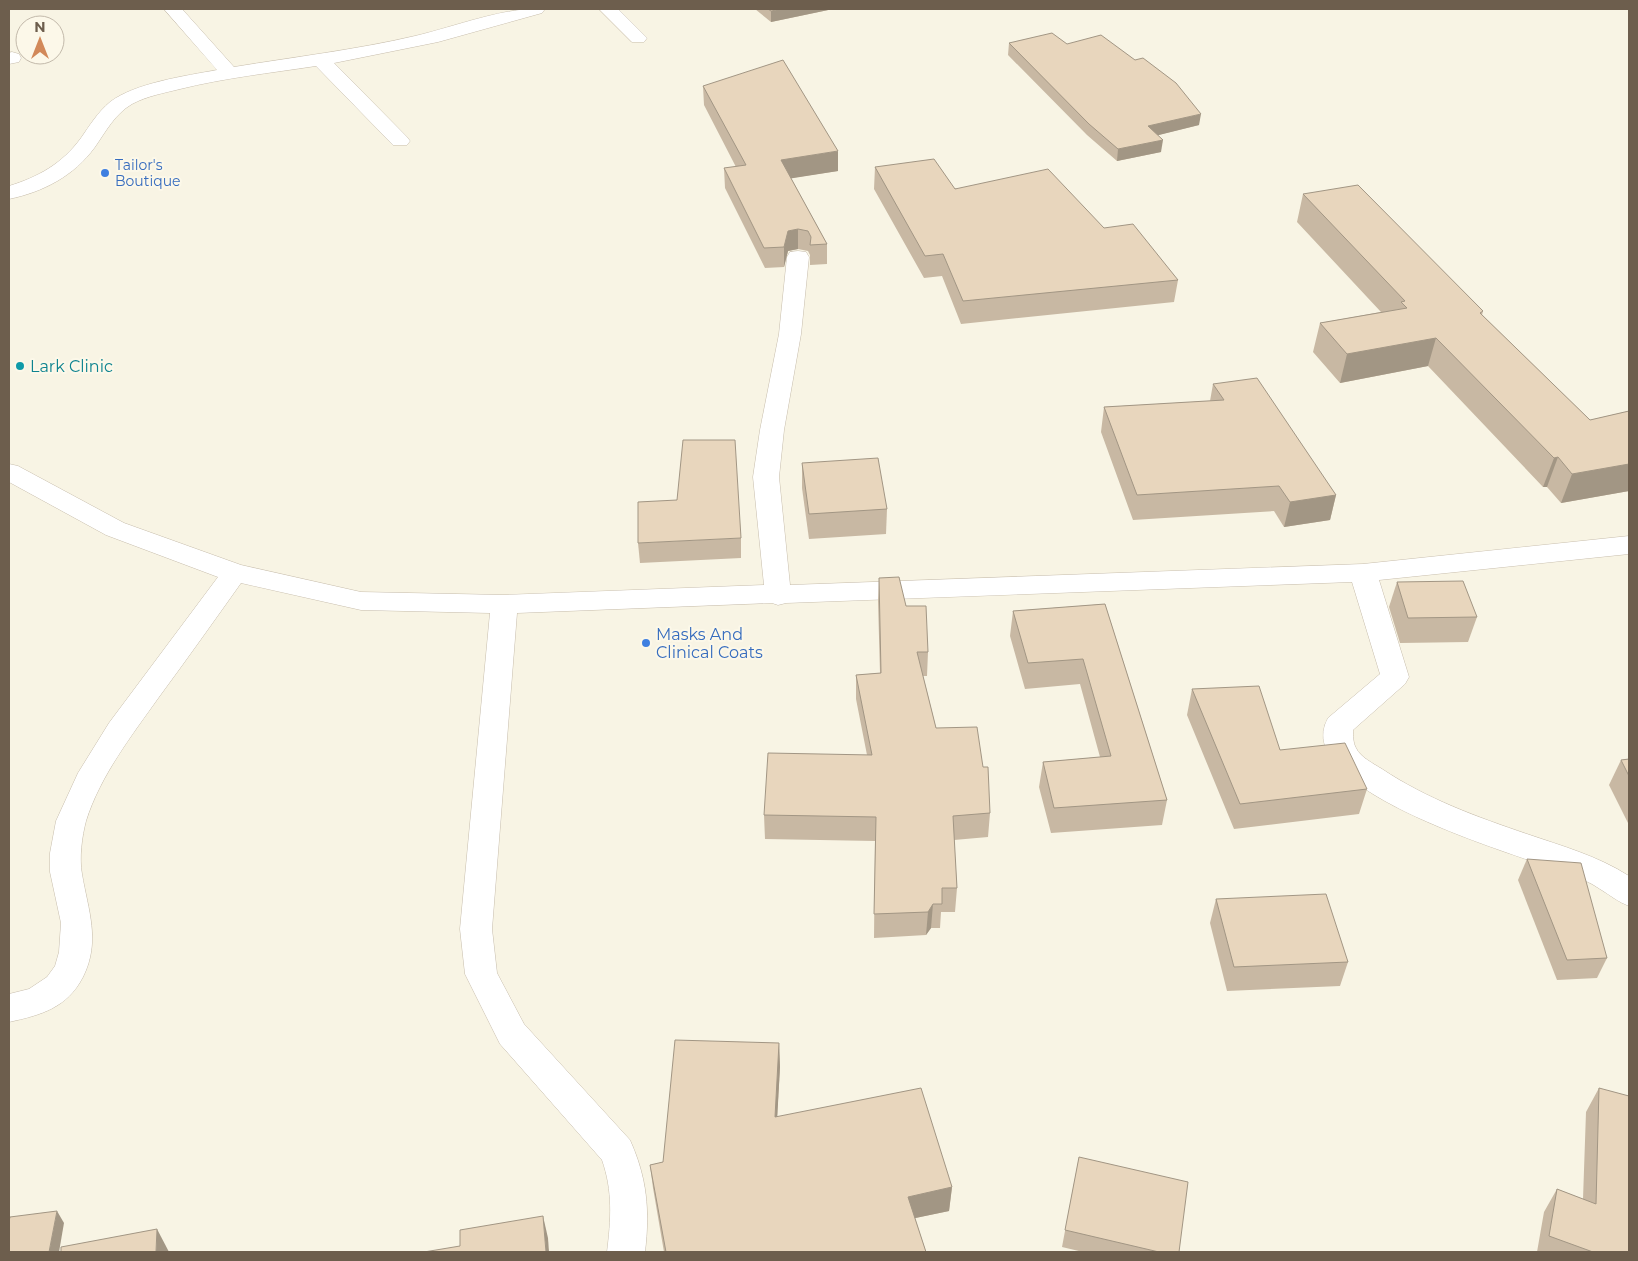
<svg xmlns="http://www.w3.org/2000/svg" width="1638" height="1261" viewBox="0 0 1638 1261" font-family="Montserrat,sans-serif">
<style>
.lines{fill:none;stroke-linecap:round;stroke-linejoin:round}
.minor-casing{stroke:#c7bdac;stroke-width:1}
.minor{fill:#fff;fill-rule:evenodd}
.wall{fill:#c8b8a3}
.shaded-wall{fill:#a29684}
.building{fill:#e8d6bd;stroke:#a29684}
.shop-dot{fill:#3f7fe0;stroke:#fcf8e9;stroke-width:2}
.culture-dot{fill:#0f9aa8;stroke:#fcf8e9;stroke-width:2}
.labels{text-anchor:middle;stroke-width:4;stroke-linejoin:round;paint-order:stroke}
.far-shop-label{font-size:14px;fill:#366cbe;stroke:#fcf8e9;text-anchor:start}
.culture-label{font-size:16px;fill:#0d838f;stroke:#fcf8e9;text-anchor:start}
.shop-label{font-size:16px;fill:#366cbe;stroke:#fcf8e9;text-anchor:start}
</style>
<rect width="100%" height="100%" fill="#f8f4e4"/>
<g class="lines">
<g class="minor-casing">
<g id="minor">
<path d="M164 9H182L234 67C294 57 355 50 415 36 454 27 507 6 545 9L542 13 438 42 334 63 407 137 410 141 407 145H393L316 66C270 73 224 78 180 89 164 93 147 96 132 104 115 114 106 131 95 147 74 176 43 192 9 199V186C38 177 62 164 81 138 90 125 98 112 110 102 135 83 185 76 217 70Z"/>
<polygon points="599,9 618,9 647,38 644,42 632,42"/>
<polygon points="12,52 19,54 21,58 19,62 9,64 9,53"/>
<path d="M798 251 806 252 809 257 801 334 784 430 779 477 790 585 1363 564 1629 536V554L1379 580 1409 677 1405 684 1353 730C1353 735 1353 743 1356 748 1360 757 1374 764 1382 769 1427 799 1477 817 1527 834 1562 846 1598 856 1629 876V906C1618 902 1610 895 1600 889 1590 882 1578 877 1566 873 1523 856 1287 791 1328 718L1380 674 1352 582 786 603 778 605 772 603 517 613 492 929 497 973 524 1024 630 1140C647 1178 650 1210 645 1252H607C611 1220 613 1191 602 1160L500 1044 465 974 460 929 490 613 361 610 241 583C214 621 187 659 159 697 132 735 100 776 86 821 82 836 79 858 82 874 88 910 101 941 83 977 67 1008 41 1015 9 1022V994L29 989 47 977 55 966 59 952 61 923 50 872V853L56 821 78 773 109 723 218 577 106 535 9 482V464L18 466 124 523 241 565 361 592 504 595 764 585 753 477 760 430 779 334 787 257 790 252Z"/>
</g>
</g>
<use href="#minor" class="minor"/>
</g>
<g class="wall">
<polygon points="755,9 833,9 771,22"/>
<polygon points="1009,43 1067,44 1199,125 1158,135 1161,152 1117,161 1087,135 1008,55"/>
<polygon points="703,86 838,171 791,178 827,244 827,264 810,265 810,255 808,251 798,249 788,251 784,267 765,268 725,188 724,168 736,167 704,105"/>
<polygon points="875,167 1104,228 1178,280 1174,302 961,324 942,276 924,278 874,189"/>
<polygon points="1303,194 1483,311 1482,315 1590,420 1629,411 1629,491 1561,503 1547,487 1543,487 1428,366 1340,383 1313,352 1320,323 1381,312 1297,222"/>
<polygon points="1213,384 1336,495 1330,520 1284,527 1274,511 1133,520 1101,432 1104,407 1210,401"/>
<polygon points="802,463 887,509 886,534 809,539 802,488"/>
<polygon points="741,538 741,558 640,563 638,543"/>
<polygon points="879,578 906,606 928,652 927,676 923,676 936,728 990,813 988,837 954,840 957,888 955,912 941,912 940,928 931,928 926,935 874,938 875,841 765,839 764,815 867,755 856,699 856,675 880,673 878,601"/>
<polygon points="1397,582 1477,617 1468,642 1400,643 1389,607"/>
<polygon points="1105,604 1167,800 1162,825 1051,833 1039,787 1043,762 1100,757 1080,684 1025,689 1010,636 1013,611"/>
<polygon points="1192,689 1280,750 1367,789 1359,814 1234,829 1187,715"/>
<polygon points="1629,759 1629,825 1609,785 1621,760"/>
<polygon points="1527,859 1607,958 1597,978 1557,980 1518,880"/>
<polygon points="1216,899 1348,962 1340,986 1227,991 1210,923"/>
<polygon points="779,1043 780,1067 777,1116 952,1187 949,1211 915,1218 926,1252 664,1252 653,1188 650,1165 663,1162"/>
<polygon points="1599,1088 1629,1252 1537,1252 1544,1212 1557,1189 1583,1199 1586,1112"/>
<polygon points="1079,1157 1179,1252 1083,1252 1062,1247"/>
</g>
<g class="shaded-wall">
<polygon points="782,9 833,9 771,22 771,11"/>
<polygon points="1201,114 1199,125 1147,138 1148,126"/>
<polygon points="1163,140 1161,152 1117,161 1118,149"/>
<polygon points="838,151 838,171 781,180 781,160"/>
<polygon points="798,229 798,249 788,251 784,267 784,247 788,231"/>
<polygon points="1436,338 1428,366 1340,383 1347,354"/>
<polygon points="1558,457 1547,487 1543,487 1554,458"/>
<polygon points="1629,464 1629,491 1561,503 1572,474"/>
<polygon points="1336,495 1330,520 1284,527 1290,502"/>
<polygon points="933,904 931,928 926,935 928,912"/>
<polygon points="779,1043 780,1067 776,1140 775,1117"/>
<polygon points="952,1187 949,1211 906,1220 908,1197"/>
<polygon points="57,1211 64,1223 59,1252 49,1252"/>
<polygon points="543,1216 548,1238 549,1252 546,1252"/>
<polygon points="157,1229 169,1252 156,1252"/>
</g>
<g class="building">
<polygon points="768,9 782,9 771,11"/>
<polygon points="1052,33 1067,44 1101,35 1135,60 1143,58 1176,83 1201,114 1148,126 1163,140 1118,149 1089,124 1009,43"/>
<polygon points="783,60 838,151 781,160 827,244 810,245 811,237 808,231 798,229 788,231 784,247 764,248 724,168 746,165 703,86"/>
<polygon points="934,159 955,189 1048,169 1104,228 1133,224 1178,280 963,301 943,254 925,256 875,167"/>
<polygon points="1358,185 1483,311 1480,313 1590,420 1629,411 1629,464 1572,474 1558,457 1554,458 1436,338 1347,354 1320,323 1407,308 1401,302 1405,301 1303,194"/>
<polygon points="1257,378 1336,495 1290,502 1279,486 1137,495 1104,407 1224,400 1213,384"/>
<polygon points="683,440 735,440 741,538 638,543 638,502 677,500"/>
<polygon points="878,458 887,509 809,514 802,463"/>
<polygon points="899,577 906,606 926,606 928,652 917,652 936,728 977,727 983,767 988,767 990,813 953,816 957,888 942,888 942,904 933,904 928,912 874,914 876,817 764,815 768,753 872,755 856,675 881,673 879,578"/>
<polygon points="1463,581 1477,617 1408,618 1397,582"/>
<polygon points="1105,604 1167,800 1054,808 1043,762 1111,756 1083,659 1028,663 1013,611"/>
<polygon points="1259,686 1280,750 1345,743 1367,789 1240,804 1192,689"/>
<polygon points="1629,759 1629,776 1621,760"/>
<polygon points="1527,859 1581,863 1607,958 1567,960"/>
<polygon points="1326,894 1348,962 1234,967 1216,899"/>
<polygon points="675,1040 779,1043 775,1117 921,1088 952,1187 908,1197 926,1252 666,1252 650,1165 663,1162"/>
<polygon points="1599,1088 1629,1096 1629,1252 1593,1252 1549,1236 1557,1189 1596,1204"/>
<polygon points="1079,1157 1188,1182 1179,1252 1159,1252 1065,1230"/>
<polygon points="57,1211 49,1252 9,1252 9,1221 10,1217"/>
<polygon points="543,1216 546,1252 424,1252 460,1246 460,1230"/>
<polygon points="157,1229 156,1252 61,1252 61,1247"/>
</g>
<g class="shop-dot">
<circle cx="105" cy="173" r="5"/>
<circle cx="646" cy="643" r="5"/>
</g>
<circle class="culture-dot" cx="20" cy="366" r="5"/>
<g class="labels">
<g class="far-shop-label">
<text x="115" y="170">Tailor's<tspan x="115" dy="16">Boutique</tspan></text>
</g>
<g class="culture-label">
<text x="30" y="372">Lark Clinic</text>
</g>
<g class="shop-label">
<text x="656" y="640">Masks And<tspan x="656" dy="18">Clinical Coats</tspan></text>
</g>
</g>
<rect width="1638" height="1261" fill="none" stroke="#6d5e4d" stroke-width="20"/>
<g transform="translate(40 40)"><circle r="24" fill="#fcf8e9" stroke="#c3baab"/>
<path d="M0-4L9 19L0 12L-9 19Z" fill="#d28959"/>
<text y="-8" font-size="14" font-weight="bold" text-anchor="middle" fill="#6d5e4d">N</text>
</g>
</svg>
